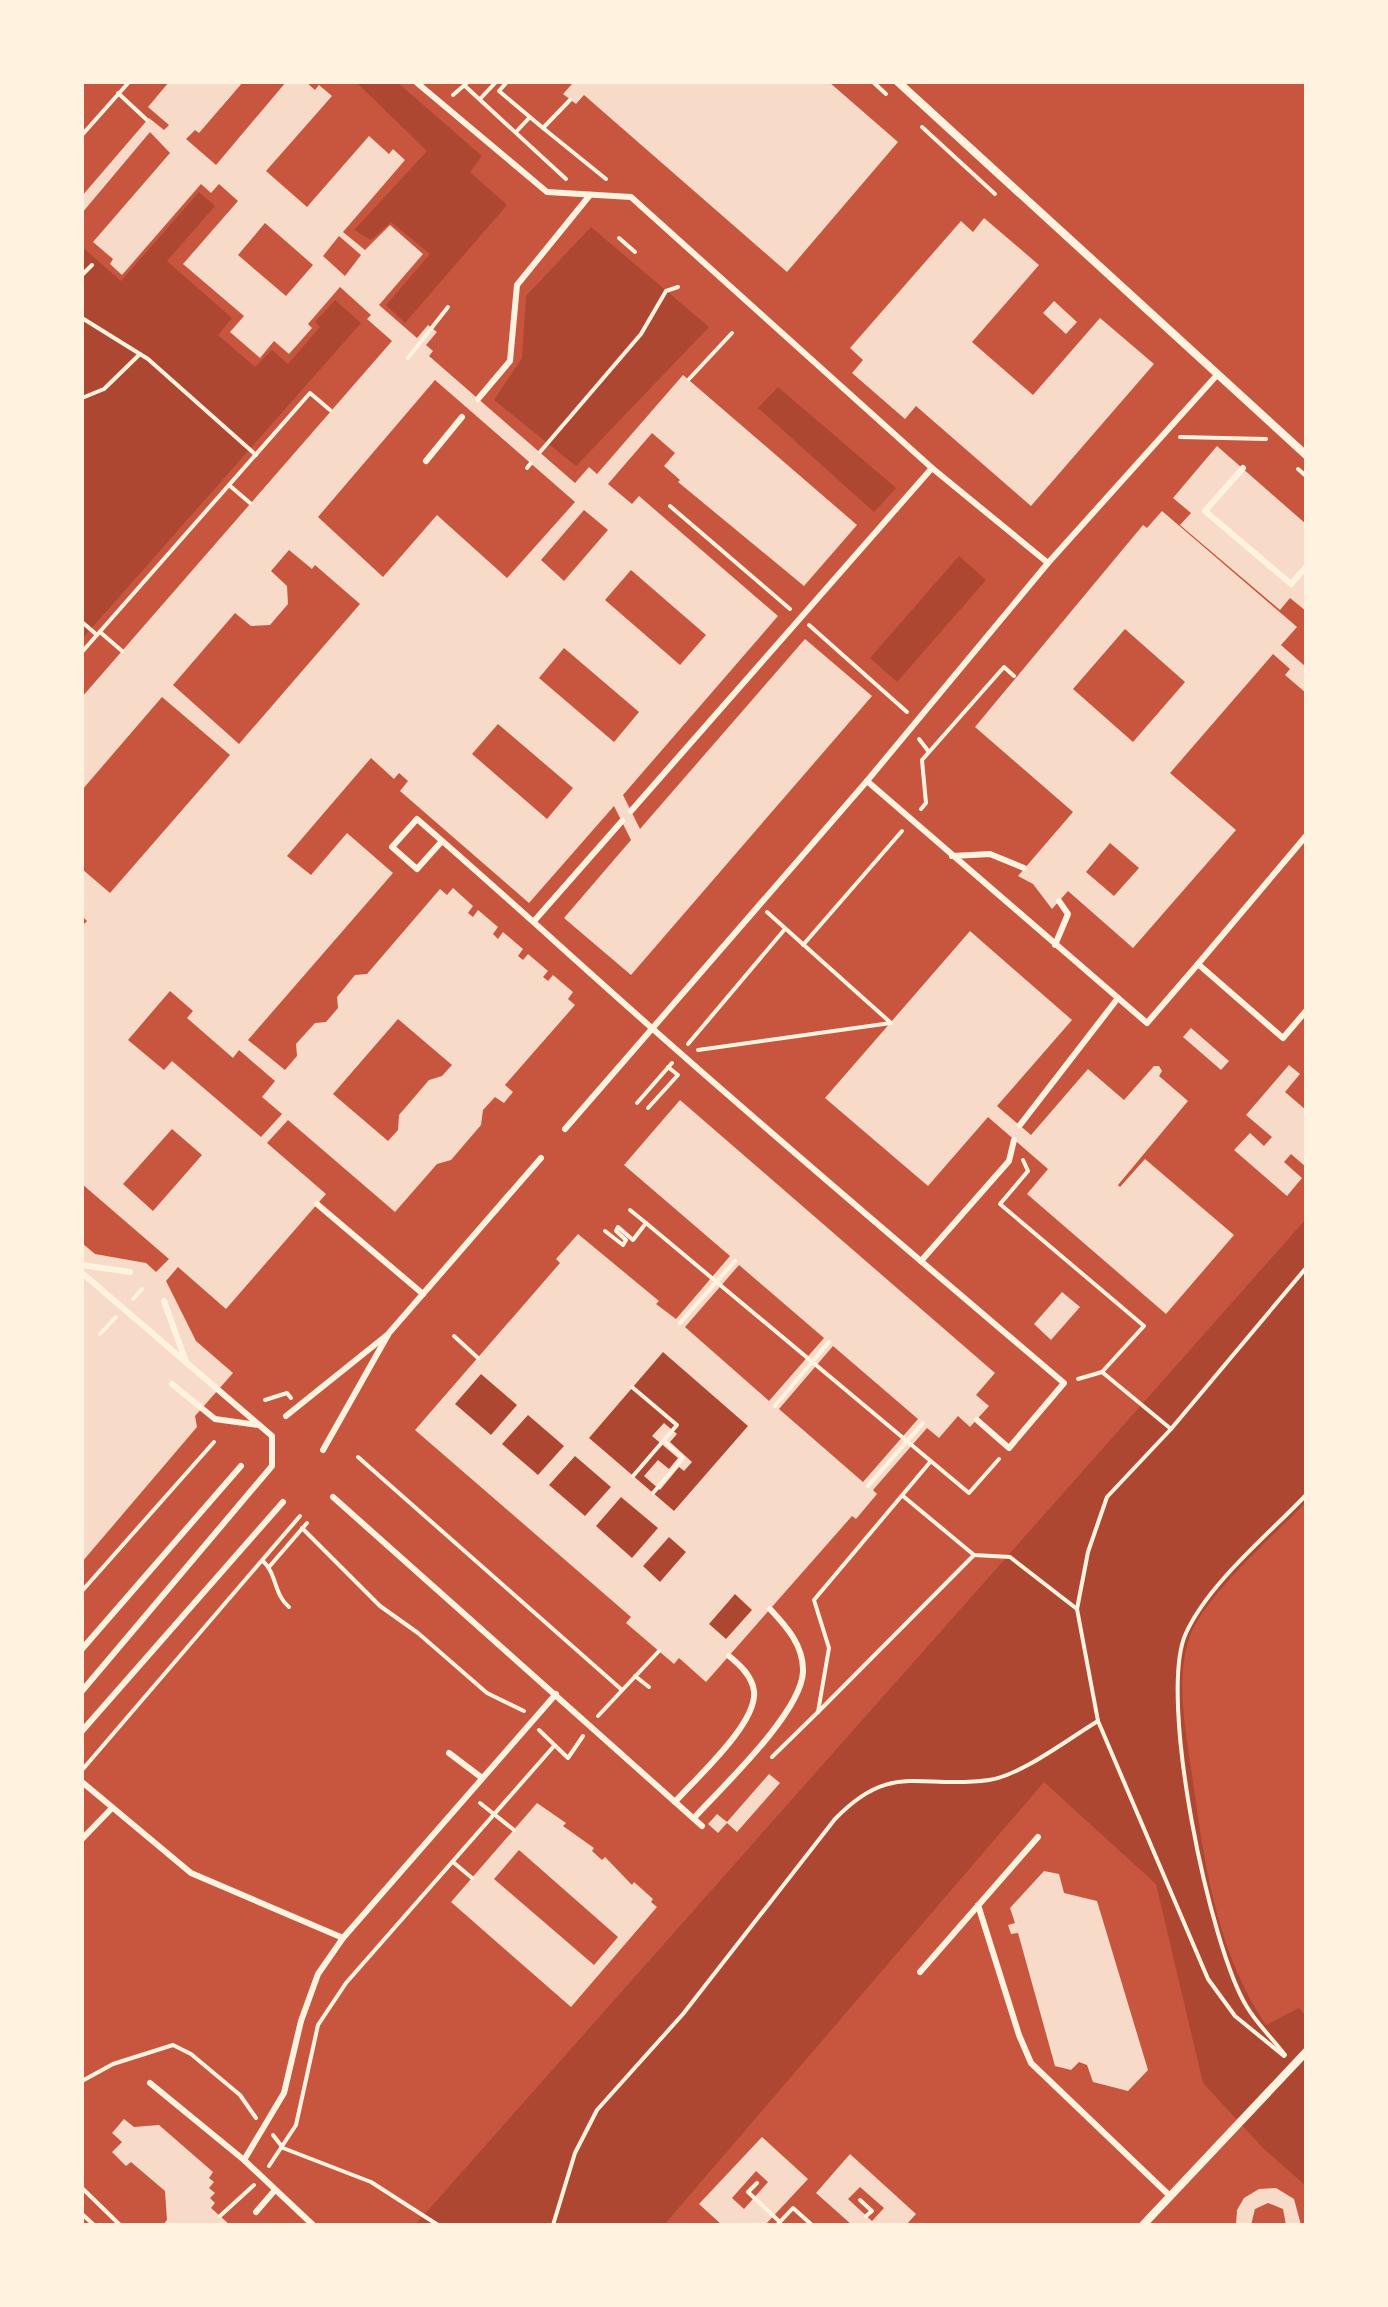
<svg xmlns="http://www.w3.org/2000/svg" width="1388" height="2307" viewBox="0 0 1388 2307" font-family="'Varela Round',sans-serif">
<style>
.green{fill:#ae4732}
.building{fill:#f7dbc8;fill-rule:evenodd}
.lines{fill:none;stroke-linecap:round;stroke-linejoin:round}
.path{stroke:#fff3e0;stroke-width:4}
.service{stroke:#fff3e0;stroke-width:6}
.minor{stroke:#fff3e0;stroke-width:8}
</style>
<rect width="100%" height="100%" fill="#c8553d"/>
<g class="green">
<polygon points="356,82 397,82 482,156 470,172 507,205 405,323 386,305 430,254 391,222 371,240 354,230 427,151"/>
<polygon points="199,192 215,206 167,261 232,318 218,335 255,367 272,350 288,364 320,327 315,322 335,300 361,323 82,639 82,247 121,281"/>
<polygon points="591,227 709,327 576,466 494,400 522,358 526,296"/>
<polygon points="778,387 896,488 874,512 758,408"/>
<polygon points="959,556 986,580 897,682 870,658"/>
<path d="M1306 1219V1502C1274 1536 1200 1599 1188 1642 1176 1684 1186 1733 1192 1775 1204 1861 1216 1951 1266 2025L1299 2008 1306 2015V2186L1263 2148 1203 2083 1156 1884 1044 1782 664 2225H415Z"/>
<polygon points="663,1352 748,1426 674,1511 589,1438"/>
<polygon points="481,1374 517,1405 491,1435 455,1404"/>
<polygon points="528,1415 564,1446 538,1475 502,1444"/>
<polygon points="575,1456 611,1487 585,1516 549,1485"/>
<polygon points="621,1497 658,1528 632,1558 596,1526"/>
<polygon points="669,1537 686,1552 660,1582 643,1567"/>
<polygon points="735,1594 752,1610 726,1639 709,1624"/>
</g>
<g class="building">
<path d="M169 82H243L199 133 195 130 186 139 216 165 286 82H306L315 90 319 85 332 96 266 171 307 207 369 136 389 154 393 149 405 160 343 232 365 250 390 225 423 254 379 305 417 338 428 325 437 332 426 345 433 351 429 356 575 483 589 467 597 474 683 375 857 525 804 586 678 482 680 480 664 466 675 453 652 433 608 484 632 504 639 496 778 616 623 795 640 829 805 639 872 696 631 975 564 918 631 840 614 806 529 903 400 791 408 781 399 773 394 779 371 758 287 856 311 875 347 833 393 873 248 1040 285 1070 297 1056 296 1044 315 1023 326 1022 338 1008 337 997 355 975 367 974 440 889 447 895 453 888 473 906 468 913 473 917 478 910 498 927 493 934 498 939 503 932 523 949 518 956 523 960 528 954 548 971 543 977 548 981 553 975 573 992 568 999 575 1005 505 1085 513 1092 508 1098 504 1103 495 1097 483 1110 481 1125 451 1160 437 1164 395 1212 288 1120 267 1143 326 1194 226 1309 178 1267 166 1281 196 1341 233 1373 195 1416 197 1427 82 1562V1243L95 1254 146 1263 156 1272 169 1259 82 1184V926L87 921 82 916V869L110 893 230 755 162 697 82 790V697L392 341 367 319 371 315 340 287 308 324 312 328 289 354 274 341 260 358 230 332 244 316 183 264 238 201 219 184 211 193 201 184 122 275 110 264 113 259 93 242 170 153 150 132 82 213V196L149 118 164 130 169 125 148 107ZM265 223 313 265 286 296 238 255ZM339 236 361 255 345 276 323 256ZM435 380 575 502 507 578 437 515 383 577 318 517ZM584 510 608 530 564 581 541 560ZM289 550 312 569 315 565 360 604 239 744 173 685 235 613 251 626 270 625 288 604 287 586 271 571ZM631 570 706 635 680 665 605 600ZM564 648 639 712 614 742 539 678ZM498 724 573 788 547 819 472 754ZM170 991 193 1011 187 1018 233 1058 239 1050 275 1081 262 1097 282 1114 261 1137 172 1061 164 1070 128 1040ZM398 1019 452 1065 442 1076 429 1080 399 1115 398 1130 388 1141 333 1094ZM172 1129 202 1155 153 1211 123 1184Z"/>
<polygon points="569,82 829,82 898,142 787,272 584,95 576,104 563,94 572,84"/>
<polygon points="984,218 1039,265 972,342 1033,395 1100,318 1154,364 1031,506 916,406 905,419 852,373 863,360 850,348 961,221 973,232"/>
<polygon points="1054,301 1077,322 1066,334 1043,313"/>
<polygon points="1217,446 1306,524 1306,611 1290,598 1280,610 1180,525 1191,513 1173,498"/>
<path d="M1162 511 1297 627 1281 645 1306 667V693L1285 675 1290 669 1273 654 1170 773 1236 830 1133 948 1068 891 1052 909 1033 884 1018 876 1073 812 975 727 1143 525 1147 528ZM1125 629 1185 682 1133 742 1073 689ZM1110 843 1139 868 1114 896 1086 872Z"/>
<polygon points="970,931 1072,1020 997,1106 1031,1135 1088,1069 1124,1100 1154,1066 1159,1066 1162,1071 1159,1076 1188,1101 1118,1185 1120,1187 1145,1159 1234,1235 1166,1314 1027,1194 1048,1169 988,1117 928,1186 825,1098"/>
<polygon points="1191,1028 1229,1061 1221,1070 1183,1037"/>
<polygon points="1289,1065 1300,1074 1285,1092 1306,1110 1306,1167 1291,1154 1284,1162 1302,1178 1287,1196 1234,1150 1250,1133 1264,1146 1272,1137 1246,1115"/>
<path d="M680 1100 995 1373 976 1395 989 1406 970 1427 958 1416 939 1438 927 1428 873 1490 877 1494 856 1519 852 1516 706 1682 679 1658 674 1664 626 1623 631 1617 415 1430 560 1263 556 1259 578 1234 659 1301 656 1304 676 1319 730 1256 624 1165ZM739 1265 824 1338 769 1401 685 1327ZM833 1346 918 1419 863 1482 779 1409ZM663 1352 748 1426 674 1511 589 1438ZM481 1374 517 1405 491 1435 455 1404ZM528 1415 564 1446 538 1475 502 1444ZM575 1456 611 1487 585 1516 549 1485ZM621 1497 658 1528 632 1558 596 1526ZM669 1537 686 1552 660 1582 643 1566ZM735 1594 752 1610 726 1639 709 1624Z"/>
<polygon points="1062,1292 1080,1307 1051,1340 1034,1324"/>
<polygon points="664,1423 677,1434 670,1442 692,1462 684,1471 679,1467 660,1490 644,1476 658,1460 669,1469 678,1458 652,1436"/>
<polygon points="769,1774 780,1783 737,1832 727,1823 718,1833 708,1824 717,1814 727,1822"/>
<path d="M537 1803 566 1823 563 1826 594 1848 592 1851 602 1860 605 1857 632 1885 634 1882 653 1899 651 1902 657 1907 571 2007 451 1902ZM519 1850 618 1937 594 1965 494 1879Z"/>
<polygon points="1044,1871 1059,1874 1064,1893 1097,1901 1148,2070 1128,2091 1093,2082 1087,2065 1079,2062 1071,2070 1055,2066 1018,1933 1011,1934 1008,1925 1015,1923 1010,1908"/>
<polygon points="124,2119 134,2127 159,2125 213,2172 209,2178 214,2182 209,2188 215,2193 210,2198 215,2203 211,2208 230,2225 163,2225 167,2220 165,2191 131,2162 126,2166 112,2152 122,2142 112,2133"/>
<path d="M762 2137 808 2179 765 2225H722L699 2204ZM756 2171 768 2182 744 2209 732 2198Z"/>
<path d="M850 2154 916 2214 906 2225H852L816 2193ZM860 2187 884 2208 872 2221 848 2199Z"/>
<polygon points="1276,2188 1294,2199 1301,2225 1286,2225 1283,2209 1268,2203 1255,2209 1251,2225 1236,2225 1237,2210 1244,2198 1259,2189"/>
</g>
<g class="lines">
<g class="path">
<polyline points="507,82 499,91 543,128 570,100"/>
<polyline points="873,82 886,94"/>
<polyline points="465,86 566,179"/>
<polyline points="118,93 147,120"/>
<polyline points="453,95 468,82"/>
<polyline points="480,99 496,82"/>
<polyline points="922,127 995,194"/>
<polyline points="543,128 606,179"/>
<polyline points="516,132 530,117"/>
<polyline points="82,135 129,82"/>
<polyline points="619,238 635,252"/>
<polyline points="82,275 92,265"/>
<polyline points="82,318 148,359 256,455"/>
<polyline points="408,358 448,307"/>
<polyline points="689,379 732,333"/>
<polyline points="82,398 104,389 140,354"/>
<polyline points="1180,437 1266,439"/>
<polyline points="540,452 641,334 666,291 678,287"/>
<polyline points="527,468 531,463"/>
<polyline points="1298,469 1306,476"/>
<polyline points="229,485 250,503"/>
<polyline points="670,506 790,609"/>
<polyline points="82,622 97,635"/>
<polyline points="809,625 907,712"/>
<polyline points="100,632 122,651"/>
<polyline points="82,652 310,393 330,410"/>
<polyline points="919,739 929,752"/>
<polyline points="921,809 926,803 922,760 1004,667 1014,676"/>
<polyline points="767,912 891,1023"/>
<polyline points="803,945 902,831"/>
<polyline points="688,1044 785,929"/>
<polyline points="698,1050 891,1023"/>
<polyline points="637,1103 672,1063"/>
<polyline points="648,1108 678,1075 668,1067"/>
<polyline points="1023,1160 1028,1171 1000,1204 1144,1326 1102,1372 1171,1429"/>
<polyline points="630,1210 646,1223"/>
<polyline points="605,1231 623,1245 626,1240 616,1231 618,1227 633,1240 646,1223 969,1493 999,1459"/>
<polyline points="133,1299 142,1289"/>
<polyline points="680,1323 735,1261"/>
<polyline points="100,1334 116,1317"/>
<polyline points="454,1336 478,1358"/>
<polyline points="1078,1379 1102,1372"/>
<polyline points="632,1387 677,1425 633,1476"/>
<polyline points="265,1400 287,1393 291,1398"/>
<polyline points="775,1406 829,1342"/>
<polyline points="358,1457 622,1690"/>
<polyline points="868,1486 923,1423"/>
<polyline points="653,1493 683,1458 664,1441"/>
<polyline points="903,1496 974,1555 1010,1557 1077,1609"/>
<polyline points="302,1528 380,1606 418,1633 487,1693 524,1711"/>
<path d="M263 1561C277 1574 274 1595 289 1607"/>
<polyline points="269,1567 307,1523"/>
<polyline points="82,1591 214,1442"/>
<polyline points="635,1676 649,1687"/>
<polyline points="818,1712 974,1555"/>
<polyline points="598,1716 659,1651"/>
<polyline points="539,1730 568,1758 583,1736"/>
<polyline points="772,1757 818,1712 829,1648 814,1600 931,1461"/>
<polyline points="83,1769 300,1516"/>
<polyline points="480,1803 514,1830"/>
<polyline points="453,1862 472,1878"/>
<path d="M1285 2055C1273 2039 1257 2024 1247 2007 1210 1948 1157 1695 1186 1633 1209 1583 1268 1535 1306 1495"/>
<polyline points="1284,2056 1235,2016 1208,1979 1098,1721 1077,1609 1088,1552 1107,1497 1171,1429 1306,1268"/>
<polyline points="82,2081 113,2064 173,2045 191,2054 240,2095 256,2118"/>
<polyline points="273,2135 283,2148 371,2182 438,2225"/>
<polyline points="269,2166 296,2125 318,2025 346,1983 554,1746"/>
<polyline points="757,2183 748,2192 780,2222"/>
<polyline points="82,2188 120,2225"/>
<polyline points="860,2200 872,2211 866,2216"/>
<polyline points="82,2214 94,2225"/>
<polyline points="220,2216 254,2185"/>
<path d="M553 2225 575 2153 597 2110 683 2014 835 1819C892 1760 920 1790 989 1780 1022 1775 1068 1739 1098 1721"/>
<polyline points="777,2225 793,2208 812,2225"/>
</g>
<g class="service">
<polyline points="416,82 547,192 631,197 932,468 1048,563"/>
<polyline points="478,399 510,361 517,285 590,195"/>
<polyline points="426,461 462,417"/>
<polyline points="1243,468 1205,511 1291,584 1306,567"/>
<polyline points="867,781 1147,1023 1198,964 1283,1038 1306,1011"/>
<polyline points="631,811 932,468"/>
<path d="M442 841 417 869 392 847 417 819C505 895 591 975 679 1052 806 1164 935 1273 1064 1383L1009 1448 977 1420"/>
<polyline points="952,856 990,854 1024,868"/>
<polyline points="535,920 622,821"/>
<polyline points="1055,945 1068,914 1059,901"/>
<polyline points="1198,964 1306,836"/>
<polyline points="1020,1125 1118,998"/>
<polyline points="565,1129 867,781 1048,563 1217,375"/>
<polyline points="317,1204 423,1294"/>
<polyline points="921,1261 1009,1161 1014,1140"/>
<polyline points="82,1265 130,1272"/>
<polyline points="82,1273 272,1436 272,1466 82,1691"/>
<polyline points="164,1301 186,1362"/>
<polyline points="172,1384 215,1419 258,1425"/>
<polyline points="286,1416 387,1335"/>
<polyline points="323,1450 389,1333 541,1158"/>
<polyline points="333,1497 702,1826"/>
<polyline points="82,1649 241,1466"/>
<polyline points="82,1731 283,1502"/>
<polyline points="449,1753 482,1778"/>
<polyline points="82,1782 191,1873 343,1938"/>
<path d="M675 1802C696 1778 758 1723 754 1691 752 1676 740 1665 729 1656"/>
<path d="M694 1818C722 1787 801 1713 803 1672 804 1646 787 1627 770 1609"/>
<polyline points="82,1839 112,1808"/>
<polyline points="978,1905 1019,2035 1031,2063 1170,2196"/>
<polyline points="920,1972 1038,1837"/>
<polyline points="150,2083 244,2160 313,2225"/>
<polyline points="244,2160 284,2093 301,2021 318,1974 343,1938 556,1694"/>
<polyline points="256,2212 275,2190"/>
</g>
<g class="minor">
<polyline points="898,82 1306,455"/>
<polyline points="1143,2225 1306,2052"/>
</g>
</g>
<rect width="1388" height="2307" fill="none" stroke="#fff3e0" stroke-width="168"/>
</svg>
